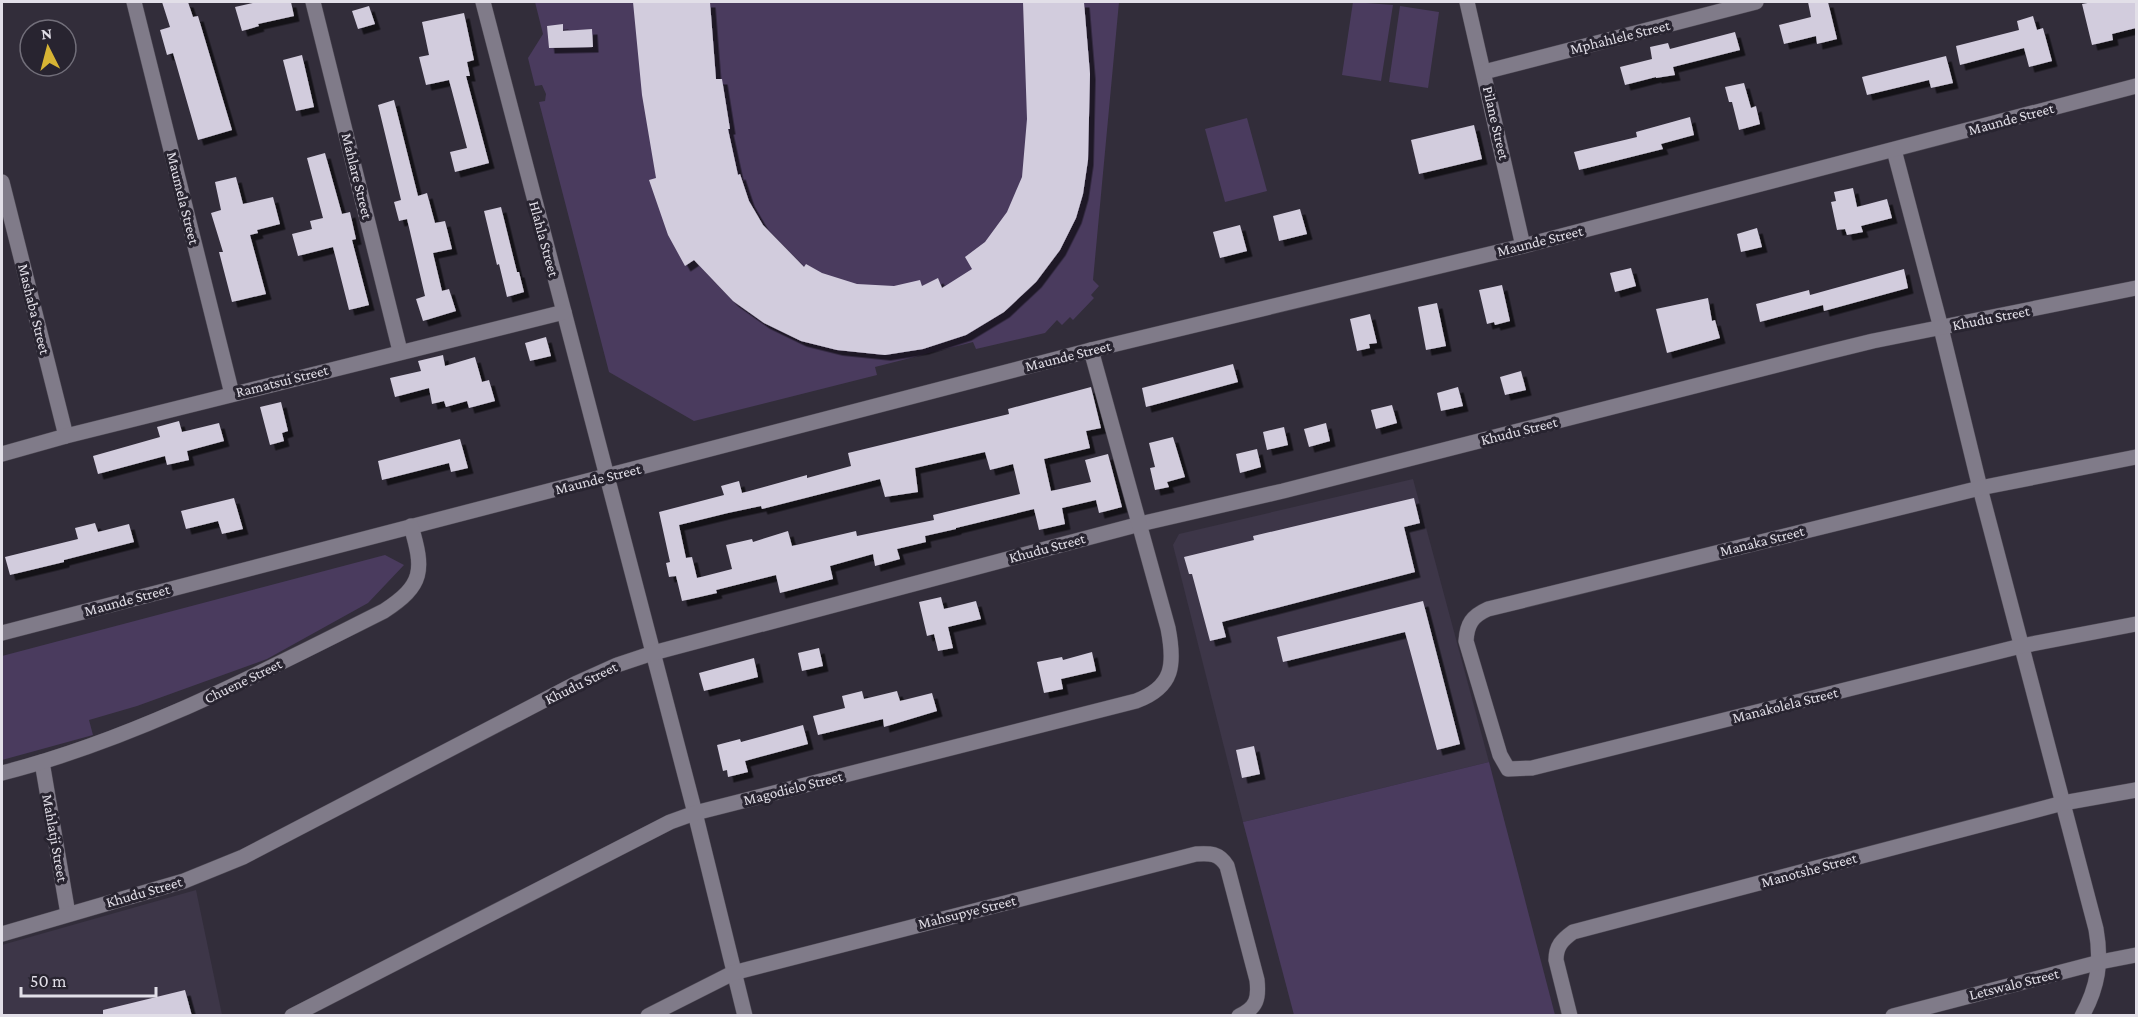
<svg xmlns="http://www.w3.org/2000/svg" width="2138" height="1017" viewBox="0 0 2138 1017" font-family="'Crimson Pro',serif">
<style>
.built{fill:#3d3648}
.green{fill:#4a3b5e}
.building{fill:#d2ccdd;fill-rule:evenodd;filter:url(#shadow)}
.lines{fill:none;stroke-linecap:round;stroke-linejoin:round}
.minor-casing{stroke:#4e4a55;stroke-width:16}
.minor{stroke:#807b89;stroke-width:15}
.labels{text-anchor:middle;stroke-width:6;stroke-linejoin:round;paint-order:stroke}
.street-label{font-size:15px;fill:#e2dfe8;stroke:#282430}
</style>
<defs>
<filter id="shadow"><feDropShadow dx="5.5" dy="5.5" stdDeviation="0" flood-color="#0009"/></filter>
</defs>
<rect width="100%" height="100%" fill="#322d3a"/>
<g class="built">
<polygon points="1413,479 1489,762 1243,822 1173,545 1179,534"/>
<polygon points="196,890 222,1015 2,1016 2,945"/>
</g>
<g class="green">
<polygon points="535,2 1119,2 1093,280 1099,286 1091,295 1094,298 1073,320 1070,317 1062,325 1057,320 1045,333 976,349 973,342 875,367 877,375 694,421 609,372 539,102 545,101 546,94 542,85 535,86 528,58 543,34"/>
<polygon points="1353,2 1393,5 1381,81 1342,75"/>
<polygon points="1400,6 1439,12 1428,88 1389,82"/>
<polygon points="1247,118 1267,191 1225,202 1205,129"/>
<polygon points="385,555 404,565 368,603 267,659 137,706 89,720 93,735 2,760 2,656"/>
<polygon points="1489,762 1555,1015 1294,1015 1243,822"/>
</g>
<g class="building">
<polygon points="162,2 188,2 193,17 198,16 232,130 198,140 173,53 167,55 160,30 170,27"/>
<polygon points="257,2 291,2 294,16 258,24 259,26 242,31 235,7"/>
<polygon points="633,2 710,2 716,79 722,79 730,129 728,129 738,175 740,174 749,201 763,225 804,267 806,264 822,273 857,284 894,286 920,280 922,286 938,278 942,288 972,269 965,257 985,242 1007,212 1022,177 1027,119 1023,2 1084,2 1090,74 1088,160 1083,194 1076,218 1060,250 1036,282 1004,312 966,335 923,349 885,355 837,350 801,341 764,323 733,301 694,260 685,266 668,235 649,180 656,178 642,95"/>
<polygon points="1808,2 1828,2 1837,39 1817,44 1816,36 1784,44 1779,25 1811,17"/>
<polygon points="2093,2 2136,2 2136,28 2112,34 2113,40 2092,45 2082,4"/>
<polygon points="369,6 375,24 358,29 352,11"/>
<polygon points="464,13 474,60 467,62 470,76 466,76 489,163 455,172 450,152 467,148 449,80 426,85 419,57 429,55 422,22"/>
<polygon points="2033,16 2037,30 2043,28 2052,61 2029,67 2024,48 1960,65 1956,46 2019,30 2017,21"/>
<polygon points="563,24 563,31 592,29 593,47 549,48 547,26"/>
<polygon points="1735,32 1740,50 1673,67 1675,75 1656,78 1656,77 1625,85 1620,67 1652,59 1650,47 1668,43 1670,49"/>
<polygon points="302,55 314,107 296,111 283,60"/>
<polygon points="1946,56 1953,83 1931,88 1929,80 1867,95 1862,77"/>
<polygon points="1744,83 1751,108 1756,106 1760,124 1739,130 1732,102 1729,102 1725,87"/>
<polygon points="394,100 418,196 427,193 435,223 445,221 452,249 433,253 442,291 449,289 456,311 423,321 416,299 425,296 407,219 399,221 394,202 401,200 378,105"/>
<polygon points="1690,117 1694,135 1661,144 1663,149 1579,170 1574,152 1637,137 1636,132"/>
<polygon points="1474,125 1482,159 1419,174 1411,140"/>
<polygon points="325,153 342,214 350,212 356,239 352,240 369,305 349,310 333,247 298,256 292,234 312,229 310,221 323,218 307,158"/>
<polygon points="236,177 243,204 273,197 280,224 257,230 258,233 250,235 266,294 232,302 219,252 223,252 211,213 221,210 215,182"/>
<polygon points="1853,188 1857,207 1887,199 1892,218 1861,226 1863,232 1847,235 1845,229 1837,230 1831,202 1836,201 1834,192"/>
<polygon points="501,207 517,272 519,272 524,292 507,297 499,264 497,265 484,211"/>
<polygon points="1300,209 1307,234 1279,241 1273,216"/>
<polygon points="1240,225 1247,251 1220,258 1213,232"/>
<polygon points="1757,228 1762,247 1741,252 1737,234"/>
<polygon points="1631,268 1636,286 1615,292 1610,273"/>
<polygon points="1904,269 1908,288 1824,311 1823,305 1760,322 1756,304 1809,290 1810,295"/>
<polygon points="1502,285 1510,321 1495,325 1494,322 1487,324 1479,290"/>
<polygon points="1708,298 1712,321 1715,320 1720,338 1667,353 1656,309"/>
<polygon points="1437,303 1446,346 1426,350 1418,307"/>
<polygon points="1370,314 1377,343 1369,344 1370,348 1357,351 1350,319"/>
<polygon points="546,337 551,356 530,361 525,343"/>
<polygon points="443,355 445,366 475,357 482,382 489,380 495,401 469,408 467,401 446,407 444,401 432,404 429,388 395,397 390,378 421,371 418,361"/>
<polygon points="1233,364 1238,382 1146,407 1142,388"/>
<polygon points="1521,371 1526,390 1505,395 1500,377"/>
<path d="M1091 387 1101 428 1086 431 1090 448 1044 459 1051 491 1091 482 1085 460 1108 454 1122 507 1099 513 1096 500 1062 508 1065 524 1039 530 1034 509 956 528V529L925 536 926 542 897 549 900 559 875 566 873 554 830 566 833 579 780 593 776 575 716 590 717 593 682 601 676 576 669 577 666 563 670 562 659 512 724 495 721 486 739 481 742 493 807 475V478L851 466 848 453 1009 414 1008 409ZM985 452 990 470 1013 464 1020 494 933 515 934 520 857 536 856 531 792 546 788 531 753 542 752 539 726 545 732 569 697 578 692 557 686 558 679 525 728 513 761 506 762 509 880 479 885 497 918 492 915 468Z"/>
<polygon points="1458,387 1463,406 1441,411 1437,393"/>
<polygon points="281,402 288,431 282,433 284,441 270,445 260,407"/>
<polygon points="1392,405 1397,423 1376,429 1371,410"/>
<polygon points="179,421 182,432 219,423 224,441 187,451 189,460 167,465 165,456 98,474 93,456 160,437 157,427"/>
<polygon points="1326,423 1330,441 1309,447 1304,429"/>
<polygon points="1284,427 1288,445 1267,450 1263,432"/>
<polygon points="1173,437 1185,477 1167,482 1169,487 1155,490 1150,468 1155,467 1149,443"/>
<polygon points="460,439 468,468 451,472 449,463 382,480 378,461"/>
<polygon points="1257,449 1261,467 1240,473 1236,454"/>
<polygon points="234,498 243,529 222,534 218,521 186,529 181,511"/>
<polygon points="1414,498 1420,523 1404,527 1415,572 1222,622 1226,637 1210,641 1192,574 1189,574 1184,557 1254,540 1253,536"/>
<polygon points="95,523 98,532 129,524 134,542 64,560 64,562 10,575 5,557 78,539 75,528"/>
<polygon points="941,597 944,609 976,601 981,619 948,627 953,648 938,651 934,634 927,636 919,602"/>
<polygon points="1423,601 1460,744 1437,750 1405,632 1283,662 1277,637"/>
<polygon points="819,648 823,666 802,671 798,653"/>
<polygon points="1092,652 1096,671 1061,679 1063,689 1044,693 1037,662 1062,657 1063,660"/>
<polygon points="754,658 758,677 704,691 699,673"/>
<polygon points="862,691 864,699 897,691 900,701 932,693 937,711 884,727 883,719 818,735 813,716 845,708 842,696"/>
<polygon points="803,725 808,744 745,761 748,772 728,777 727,770 723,771 717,745 740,739 741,742"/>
<polygon points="1254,746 1260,774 1242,778 1236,750"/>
<polygon points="185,990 192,1016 103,1016 103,1010"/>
</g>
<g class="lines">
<g class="minor-casing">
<g id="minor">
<polyline points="134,2 232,394"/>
<polyline points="313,2 400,351"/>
<polyline points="483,2 695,813 745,1016"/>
<polyline points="1467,2 1523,246"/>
<polyline points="1484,72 1756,2"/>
<path d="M1894 150 1941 328 1980 488 2096 929C2102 962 2098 987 2082 1016"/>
<polyline points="2,182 66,436"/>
<polyline points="2,454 66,436 564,312"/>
<path d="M2136 457 1980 488 1488 609C1472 616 1467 624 1466 641L1500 755 1508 769 1532 768 2021 646 2136 624"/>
<polyline points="2,633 1091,350 1523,246 2136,86"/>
<polyline points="42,762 68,914"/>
<path d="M2 773C136 739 260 673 384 611 424 585 424 570 411 526"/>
<polyline points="2,934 184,881 243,857 577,683 617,665 653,653 1140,524 1283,491 1824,353 1873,341 2136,288"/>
<path d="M292 1016 670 822 695 813 1136 701C1174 687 1175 664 1168 628L1091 350"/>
<path d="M648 1016 733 973 1196 854C1210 853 1219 853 1227 866L1257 980C1259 998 1257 1008 1239 1016"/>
<path d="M1570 1016 1556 960C1556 946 1562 940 1573 932L2063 803 2136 790"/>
<polyline points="1893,1016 2100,962 2136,955"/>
</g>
</g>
<use href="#minor" class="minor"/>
</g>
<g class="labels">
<g class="street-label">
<text transform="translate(1620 37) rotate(-14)" y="5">Mphahlele Street</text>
<text transform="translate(2011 119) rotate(-15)" y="5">Maunde Street</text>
<text transform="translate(1496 123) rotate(77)" y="5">Pilane Street</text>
<text transform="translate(357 176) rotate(76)" y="5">Mahlare Street</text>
<text transform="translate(183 198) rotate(76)" y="5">Maumela Street</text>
<text transform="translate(544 239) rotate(75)" y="5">Hlahla Street</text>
<text transform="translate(1540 241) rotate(-14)" y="5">Maunde Street</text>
<text transform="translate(34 309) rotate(76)" y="5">Mashaba Street</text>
<text transform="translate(1991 318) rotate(-11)" y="5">Khudu Street</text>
<text transform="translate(1068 356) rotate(-14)" y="5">Maunde Street</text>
<text transform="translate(282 381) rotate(-14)" y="5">Ramatsui Street</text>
<text transform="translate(1519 431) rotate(-14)" y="5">Khudu Street</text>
<text transform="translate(598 479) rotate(-14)" y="5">Maunde Street</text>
<text transform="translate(1762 541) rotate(-14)" y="5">Manaka Street</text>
<text transform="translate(1047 548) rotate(-15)" y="5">Khudu Street</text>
<text transform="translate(127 600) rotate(-15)" y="5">Maunde Street</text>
<text transform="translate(243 681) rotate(-26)" y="5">Chuene Street</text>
<text transform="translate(581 683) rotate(-26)" y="5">Khudu Street</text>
<text transform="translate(1785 705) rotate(-14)" y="5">Manakolela Street</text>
<text transform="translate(793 788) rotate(-14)" y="5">Magodielo Street</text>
<text transform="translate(55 838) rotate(80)" y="5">Mahlatji Street</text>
<text transform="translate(1809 870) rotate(-15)" y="5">Manotshe Street</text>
<text transform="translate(144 892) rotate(-16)" y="5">Khudu Street</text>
<text transform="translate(967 912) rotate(-14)" y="5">Mahsupye Street</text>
<text transform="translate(2014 984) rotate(-14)" y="5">Letswalo Street</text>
</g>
</g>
<rect width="2138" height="1017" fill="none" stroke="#e2dfe8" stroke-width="6"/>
<g transform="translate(48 48) rotate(354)"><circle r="28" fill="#282430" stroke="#726f7a" stroke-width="1.5"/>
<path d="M0-4.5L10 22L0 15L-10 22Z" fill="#d7b434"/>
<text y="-9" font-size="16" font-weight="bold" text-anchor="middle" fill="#e2dfe8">N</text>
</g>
<path d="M21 987v9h135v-9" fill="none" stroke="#e2dfe8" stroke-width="3"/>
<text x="30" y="987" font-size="18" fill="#e2dfe8" stroke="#282430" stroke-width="4.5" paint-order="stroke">50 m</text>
</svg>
